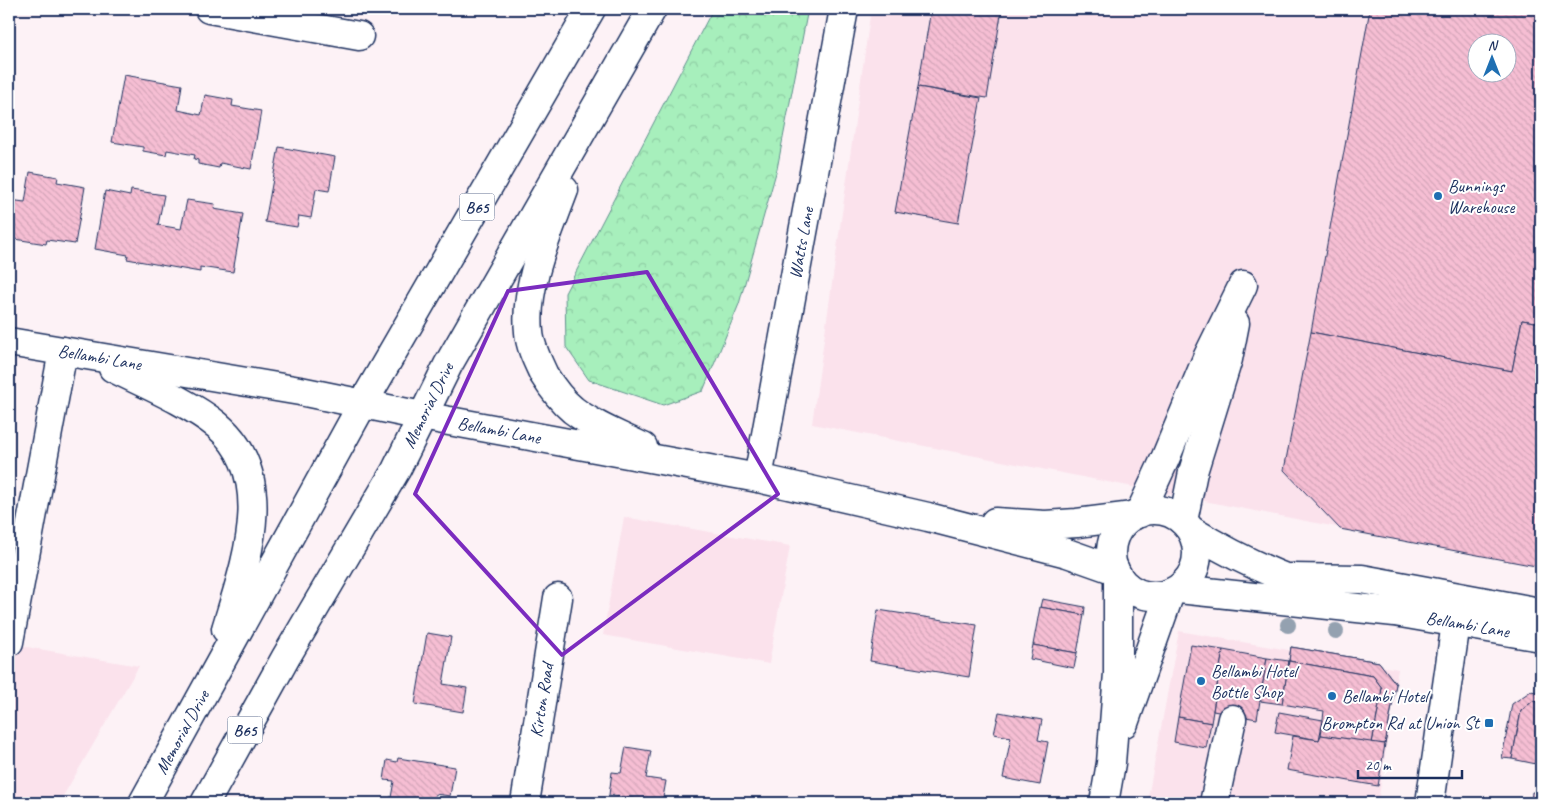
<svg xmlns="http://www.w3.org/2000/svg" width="1550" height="812" viewBox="0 0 1550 812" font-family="Caveat,sans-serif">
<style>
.built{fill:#fbe2ec;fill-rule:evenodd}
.forest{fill:url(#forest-crowns);stroke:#618f8d}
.building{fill:url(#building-back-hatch);stroke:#1b2f5e;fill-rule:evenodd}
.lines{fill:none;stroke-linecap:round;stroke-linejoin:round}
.minor-casing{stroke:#1b2f5e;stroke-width:31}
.major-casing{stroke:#1b2f5e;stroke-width:31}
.minor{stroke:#fff;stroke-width:28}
.major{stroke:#fff;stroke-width:28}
.tree{fill:#94a1b0}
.marked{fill:none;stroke:#7b2cbf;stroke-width:4;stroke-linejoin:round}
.poi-dot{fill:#1f6fb2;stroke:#fff;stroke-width:2}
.labels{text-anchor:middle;stroke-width:4;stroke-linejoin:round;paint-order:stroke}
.shield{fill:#fff;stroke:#5f6d8e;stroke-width:1}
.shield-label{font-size:16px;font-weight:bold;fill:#1b2f5e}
.poi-label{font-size:18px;fill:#1b2f5e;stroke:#fff;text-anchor:start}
.street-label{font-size:18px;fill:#1b2f5e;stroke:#fff}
</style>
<defs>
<pattern id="forest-crowns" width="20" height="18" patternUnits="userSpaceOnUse" patternTransform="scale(1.25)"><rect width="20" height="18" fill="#a7efbc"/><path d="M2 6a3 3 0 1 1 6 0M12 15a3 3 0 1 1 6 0" fill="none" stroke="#8fcda4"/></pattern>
<pattern id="building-back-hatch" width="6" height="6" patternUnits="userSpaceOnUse" patternTransform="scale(1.25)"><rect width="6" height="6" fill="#f6bed3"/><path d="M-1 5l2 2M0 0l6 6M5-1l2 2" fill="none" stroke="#d2a4b8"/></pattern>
</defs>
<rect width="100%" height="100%" fill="#fdf2f6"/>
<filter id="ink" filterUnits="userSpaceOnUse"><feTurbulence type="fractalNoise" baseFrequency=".02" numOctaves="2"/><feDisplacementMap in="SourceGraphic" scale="10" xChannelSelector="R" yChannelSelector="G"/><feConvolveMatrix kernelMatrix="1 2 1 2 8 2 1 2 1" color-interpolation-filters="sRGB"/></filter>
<g filter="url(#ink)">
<g class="built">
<path d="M871 9H1541V567L812 424ZM1478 42H1508V72H1478Z"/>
<polygon points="624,517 790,546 769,664 603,635"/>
<polygon points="1179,631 1398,669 1378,803 1147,803"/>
<polygon points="9,644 139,666 59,803 9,803"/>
</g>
<polygon class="forest" points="713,9 808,9 777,169 739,304 703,391 663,405 589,380 566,347 565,293"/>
<g class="building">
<polygon points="931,9 1002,9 987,98 918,87"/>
<path d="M1370 9H1541V323L1522 320 1512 371 1311 332ZM1478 42H1508V72H1478Z"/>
<polygon points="124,75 182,85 178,110 201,115 205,95 233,100 232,106 261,111 251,169 220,163 219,168 198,164 198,160 194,159 195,155 167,150 166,155 143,151 143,147 112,142"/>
<polygon points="918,87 981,98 958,223 895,212"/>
<polygon points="279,147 335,157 329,191 316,189 311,218 299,216 297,227 265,222"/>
<polygon points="30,172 58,177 57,182 85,187 75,244 47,240 46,244 9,238 9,200 25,202"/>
<polygon points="131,190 164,195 158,225 181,229 187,200 215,204 214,209 243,214 233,272 200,267 200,272 127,259 128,255 95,249 105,191 130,196"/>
<polygon points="1522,320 1541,323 1541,567 1340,529 1284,470 1311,332 1512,371"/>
<polygon points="1042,599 1085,607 1084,615 1040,607"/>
<polygon points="1040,607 1084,615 1077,653 1033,645"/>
<polygon points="878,610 977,625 969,677 870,661"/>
<polygon points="427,633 451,637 443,684 467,688 463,712 415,704"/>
<polygon points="1033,645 1077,653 1074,668 1030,659"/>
<polygon points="1191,645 1223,650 1211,723 1178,717"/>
<polygon points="1291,647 1379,662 1396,684 1385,744 1372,743 1382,688 1373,676 1289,661"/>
<polygon points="1291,647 1379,662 1396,684 1385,744 1372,743 1382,688 1373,676 1289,661"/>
<polygon points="1223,650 1267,658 1257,719 1213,711"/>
<polygon points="1267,658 1289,661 1282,704 1260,701"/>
<polygon points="1289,661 1373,676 1382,688 1372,743 1321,735 1324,711 1282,704"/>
<polygon points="1531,691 1541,693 1541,703 1533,701 1521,711 1512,759 1502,758 1512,704"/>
<polygon points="1533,701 1541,703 1541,765 1512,759 1521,711"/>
<polygon points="999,712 1042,720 1038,740 1048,742 1040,785 1003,778 1011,737 994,734"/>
<polygon points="1279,712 1323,720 1319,740 1275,732"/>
<polygon points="1178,717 1211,723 1206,748 1174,742"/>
<polygon points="1321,735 1385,744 1378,786 1287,770 1293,736 1319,740"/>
<polygon points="626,747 651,751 646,778 666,781 662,803 609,795 612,772 621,773"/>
<polygon points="398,758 455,767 450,796 435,794 434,803 390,803 394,781 384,780 387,760 397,762"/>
<polygon points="1532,792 1541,793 1541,803 1531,803"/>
</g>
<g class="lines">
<g class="minor-casing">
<g id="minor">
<polyline points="209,9 359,36"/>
<path id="s1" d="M758 478 844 9"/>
<polyline points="1140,513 1165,459 1208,356 1243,285"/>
<polyline points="1183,521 1193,472 1228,359 1235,323"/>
<polyline points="1291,578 1362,579 1529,610 1541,614"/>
<polyline points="9,642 63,351"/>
<polyline points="1124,723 1170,593"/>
<path id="s2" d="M525 803 558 598"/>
<polyline points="1104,803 1111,763 1118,673 1118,576"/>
<polyline points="1214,803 1232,719"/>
<polyline points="1430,803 1456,623"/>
</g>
</g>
<g class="major-casing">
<g id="major">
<path d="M564 190C548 234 524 284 529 332 530 347 538 362 544 375 552 388 561 400 573 410 594 426 620 436 643 447"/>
<path id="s3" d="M9 342 300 391 422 416 758 478 928 517 1067 553 1115 570"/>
<path d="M113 368C145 384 190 403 217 425 279 477 245 565 226 629"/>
<circle cx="1154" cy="553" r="43"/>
<polyline points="995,522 1045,525 1077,523 1133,516"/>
<path d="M1192 531C1236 558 1281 579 1331 594"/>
<path id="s4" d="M1179 589 1395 612 1541 637"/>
<path id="s5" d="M143 803 362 405 591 9"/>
<path id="s6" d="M205 803 286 657 396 470 448 365 652 9"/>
</g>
</g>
<use href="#minor" class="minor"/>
<use href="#major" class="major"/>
</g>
<g class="tree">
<circle cx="1288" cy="625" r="8"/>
<circle cx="1336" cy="631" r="8"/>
</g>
</g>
<path class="marked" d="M647 272 778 494 562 655 415 494 508 291Z"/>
<g class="poi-dot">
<circle cx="1438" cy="196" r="5"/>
<circle cx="1201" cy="681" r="5"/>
<circle cx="1332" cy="696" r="5"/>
<rect x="1484" y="718" width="10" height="10" rx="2.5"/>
</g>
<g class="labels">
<g class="shield">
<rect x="459.5" y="193.5" width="35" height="27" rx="4"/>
<rect x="227.5" y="716.5" width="35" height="27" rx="4"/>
</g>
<g class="shield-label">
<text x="477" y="213">B65</text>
<text x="245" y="736">B65</text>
</g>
<g class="poi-label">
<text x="1448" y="192">Bunnings<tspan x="1448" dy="21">Warehouse</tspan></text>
<text x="1211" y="677">Bellambi Hotel<tspan x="1211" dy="21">Bottle Shop</tspan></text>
<text x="1342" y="702">Bellambi Hotel</text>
<text x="1479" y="729" text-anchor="end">Brompton Rd at Union St</text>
</g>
<g class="street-label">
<text dy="6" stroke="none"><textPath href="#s1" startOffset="239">Watts Lane</textPath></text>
<text dy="6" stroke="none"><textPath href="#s3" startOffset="92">Bellambi Lane</textPath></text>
<text dy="6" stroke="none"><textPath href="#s6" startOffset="456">Memorial Drive</textPath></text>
<text dy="6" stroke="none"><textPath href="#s3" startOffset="498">Bellambi Lane</textPath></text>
<text dy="6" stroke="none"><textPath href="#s4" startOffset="291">Bellambi Lane</textPath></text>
<text dy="6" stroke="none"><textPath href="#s2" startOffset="104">Kirton Road</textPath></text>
<text dy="6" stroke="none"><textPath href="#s5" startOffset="81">Memorial Drive</textPath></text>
</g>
</g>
<rect width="1550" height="812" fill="none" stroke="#fff" stroke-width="30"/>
<rect x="15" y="15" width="1520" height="782" fill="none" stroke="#1b2f5e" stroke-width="2" filter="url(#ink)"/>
<g transform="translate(1492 58)"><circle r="24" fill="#ffffff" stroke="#a4acbf"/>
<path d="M0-4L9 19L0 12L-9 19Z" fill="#1f6fb2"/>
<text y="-8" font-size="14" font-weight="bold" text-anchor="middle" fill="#1b2f5e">N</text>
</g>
<path d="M1358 770v8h104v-8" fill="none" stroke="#1b2f5e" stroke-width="2.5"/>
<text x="1365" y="770" font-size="15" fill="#1b2f5e" stroke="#ffffff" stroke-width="4" paint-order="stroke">20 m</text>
</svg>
